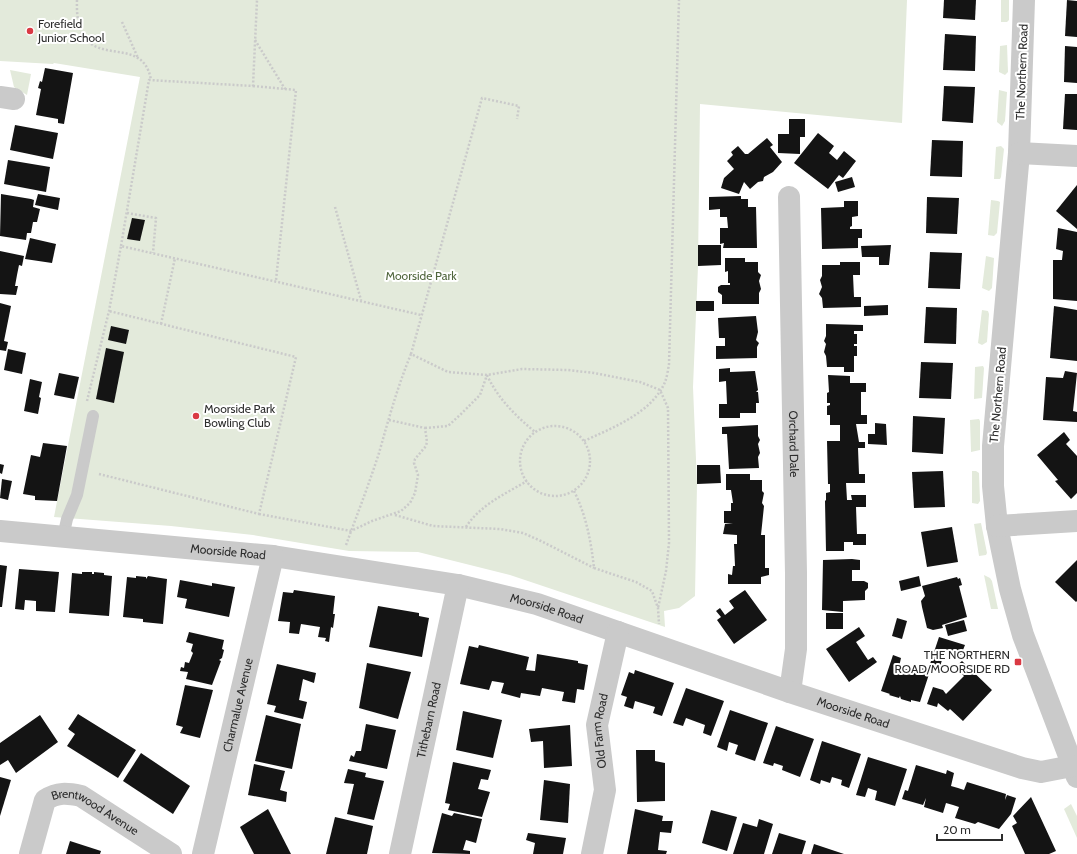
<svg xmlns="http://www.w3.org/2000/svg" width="1077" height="854" viewBox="0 0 1077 854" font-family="Cabin,sans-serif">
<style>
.green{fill:#e3eadb}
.building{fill:#141414}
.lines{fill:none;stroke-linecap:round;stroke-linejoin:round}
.path{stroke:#cacaca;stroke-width:2.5;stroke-dasharray:2 2;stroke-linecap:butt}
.service{stroke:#cacaca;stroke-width:12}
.minor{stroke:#cacaca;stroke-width:22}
.poi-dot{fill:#da3943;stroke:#fff;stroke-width:1.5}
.labels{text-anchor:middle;stroke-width:4;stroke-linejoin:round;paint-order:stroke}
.poi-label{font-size:12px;fill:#2d2d2d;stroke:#fff;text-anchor:start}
.street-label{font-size:12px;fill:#2d2d2d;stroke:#fff}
.park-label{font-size:12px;fill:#50663d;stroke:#fff}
</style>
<rect width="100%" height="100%" fill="#fff"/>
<g class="green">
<polygon points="0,0 907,0 902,123 700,104 698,266 693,387 697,484 695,596 679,608 664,611 665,627 510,575 418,552 349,551 253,535 171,526 54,517 140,77 54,63 53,64 0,61"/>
<polygon points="1001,0 1009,0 1009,20 1007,22 1001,22"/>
<polygon points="1007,45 1008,72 1005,75 999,72 1000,46"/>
<polygon points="10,70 31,74 27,95 14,87"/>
<polygon points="999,90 1007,92 1005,121 1002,126 997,122"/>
<polygon points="1001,146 1004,149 1001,177 1000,179 994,179 996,147"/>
<polygon points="991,200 998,201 1000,202 997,233 994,236 988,235"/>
<polygon points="986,256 994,258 992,288 989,291 982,288"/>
<polygon points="982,310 988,311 989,314 987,342 982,345 978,343"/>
<polygon points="983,366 984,368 982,398 974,399 975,367"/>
<polygon points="979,419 980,421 980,450 971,452 970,420"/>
<polygon points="972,471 976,471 979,473 980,501 978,504 972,503"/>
<polygon points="981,523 987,553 986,555 979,556 974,524"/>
<polygon points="984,575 990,578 992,581 998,609 991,609"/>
<polygon points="1071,804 1077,816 1077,838 1064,809"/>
</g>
<g class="building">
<polygon points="944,0 976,0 975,20 943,18"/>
<polygon points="1067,0 1077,1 1077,37 1065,36"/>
<polygon points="945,34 976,36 975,71 943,70"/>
<polygon points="1065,46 1077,47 1077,83 1064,82"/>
<polygon points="45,68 73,73 64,124 58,123 58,119 36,115 41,89 38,88 40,81 42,82"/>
<polygon points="944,86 975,87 973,123 942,121"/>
<polygon points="1065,94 1077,94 1077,130 1063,129"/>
<polygon points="789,119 805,119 805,137 800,137 800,154 778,153 778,134 789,134"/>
<polygon points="15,125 58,133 53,159 10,150"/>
<polygon points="818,133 834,146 829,153 837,160 844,151 856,161 843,178 839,175 828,189 794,163"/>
<polygon points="767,138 773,145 770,147 782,162 773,172 764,177 763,181 758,182 750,189 744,182 739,194 721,188 724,178 734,169 727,161 733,155 731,152 738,146 745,154 748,154"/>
<polygon points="932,140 963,141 962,177 930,176"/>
<polygon points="8,160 50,167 46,192 4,184"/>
<polygon points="852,177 855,187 838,192 835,182"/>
<polygon points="1077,185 1077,229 1056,211"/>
<polygon points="1,194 31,199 34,200 33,207 40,209 37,222 33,222 31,233 27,233 26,240 0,236"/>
<polygon points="38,194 60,198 58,210 35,205"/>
<polygon points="741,196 741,199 748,199 748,207 756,207 757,248 723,248 724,243 720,244 720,228 728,228 727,217 720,217 720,209 709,210 709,197"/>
<polygon points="927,197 959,198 957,234 926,233"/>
<polygon points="844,201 858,201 858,216 852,217 852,226 850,227 850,229 862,229 862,238 858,238 858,248 822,249 821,208 844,207"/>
<polygon points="132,218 145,220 140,241 127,239"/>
<polygon points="1058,228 1077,232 1077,301 1053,299 1053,260 1062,260 1063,251 1056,249"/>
<polygon points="30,238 56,244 52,263 25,259"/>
<polygon points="698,245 721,245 721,265 698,266"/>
<polygon points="891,245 889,265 879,265 879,257 862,257 861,246"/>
<polygon points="0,251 24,256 22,266 19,265 17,275 15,286 18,286 16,295 0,294"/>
<polygon points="930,252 962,253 960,289 928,288"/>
<polygon points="725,258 745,258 745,262 758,262 758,272 761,275 759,281 761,289 759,293 759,304 722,304 722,295 718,292 718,287 721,285 730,285 730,283 728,283 728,271 725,272"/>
<polygon points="840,262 860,262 860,275 853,275 854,297 861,297 861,307 823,308 822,298 819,294 822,287 820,280 822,276 822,265 840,265"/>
<rect x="696" y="301" width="18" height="10"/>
<polygon points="0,303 11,306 4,341 8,342 6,351 0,350"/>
<polygon points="888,305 888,315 864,316 864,306"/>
<polygon points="1054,306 1077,310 1077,361 1050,358"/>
<polygon points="926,307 957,308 956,344 924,343"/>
<polygon points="756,316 758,332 756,340 759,343 757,347 757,358 716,359 716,346 725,346 725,338 719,338 718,318"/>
<polygon points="826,324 863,325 863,331 854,331 854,334 857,334 857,344 854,344 854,346 857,346 857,356 854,356 854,372 844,372 844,367 827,367 826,356 824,352 826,344 824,341 826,336"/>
<polygon points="111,326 129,330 126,344 108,340"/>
<polygon points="106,348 124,352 114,403 96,399"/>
<polygon points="8,349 26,353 22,374 4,370"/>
<polygon points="921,362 953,363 951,399 919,398"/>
<polygon points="730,368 730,372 755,371 758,390 756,392 758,392 759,403 756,403 756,413 740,413 740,418 719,418 719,404 727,404 726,381 719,382 719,369"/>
<polygon points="1065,371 1077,373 1073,411 1077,412 1077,422 1043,420 1046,377 1063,378"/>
<polygon points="59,373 79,377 74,399 54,395"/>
<polygon points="828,375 850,376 850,383 866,383 866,392 861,392 861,415 867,415 867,424 856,424 859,442 865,442 865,448 858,448 859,474 865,474 865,483 846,483 847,500 852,500 851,495 866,495 866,507 856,507 857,534 866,534 866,545 853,545 853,542 844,542 844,551 826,551 825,501 826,500 826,493 830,492 830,484 828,484 827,441 840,441 840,425 830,425 830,415 827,415 827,406 830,405 830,403 827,403 827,393 829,392"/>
<polygon points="30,379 42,382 39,397 41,398 38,414 24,411"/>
<polygon points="913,416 945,418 943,454 912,452"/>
<polygon points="875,423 886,424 887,445 868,444 868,434 875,434"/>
<polygon points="758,425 758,436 760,440 758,444 760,453 758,457 759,468 729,469 727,434 722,434 722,427"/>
<polygon points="1064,432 1070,440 1066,444 1077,456 1077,493 1071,499 1055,481 1058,480 1037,455"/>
<polygon points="43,443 67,446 57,501 35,500 35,496 23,494 31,455 40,457"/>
<polygon points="0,464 4,465 2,474 0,473"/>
<polygon points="697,465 720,465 721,483 697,484"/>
<polygon points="943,471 945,507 914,508 912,472"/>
<polygon points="726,474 750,474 750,480 762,480 762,491 764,493 762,503 764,506 761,535 765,535 765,568 769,568 769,575 761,577 761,584 728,584 728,574 732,575 733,566 735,566 734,544 737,544 737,535 723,534 725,524 733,524 724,523 724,511 731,511 731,503 733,503 731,490 726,490"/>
<polygon points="2,479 12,481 8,500 0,498"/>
<polygon points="952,527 958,562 927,567 921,532"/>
<polygon points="852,559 860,560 860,570 852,570 852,581 864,581 868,583 868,588 865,591 865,600 843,601 843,612 822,610 823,560"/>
<polygon points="1077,560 1077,601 1076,602 1055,582"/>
<polygon points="0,565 7,566 2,607 0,607"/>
<polygon points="19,569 59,572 55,612 36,611 36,601 25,600 24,610 15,609"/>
<polygon points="82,572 92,572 92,574 94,574 94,572 104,573 104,575 112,576 109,616 69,613 72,573 82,574"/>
<polygon points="136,576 146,577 146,579 148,576 167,579 163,624 143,622 143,619 123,617 127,577 136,578"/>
<polygon points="919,576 921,586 901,591 899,581"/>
<polygon points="957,577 958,579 960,578 962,585 959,586 967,617 942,625 943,628 933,630 927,628 922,607 921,601 925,596 922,586"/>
<polygon points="180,580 212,586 212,583 235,587 229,617 185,608 187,599 177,597"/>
<polygon points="294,590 335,596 333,614 335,614 333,628 331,627 329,642 325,641 326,638 318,637 320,627 301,624 299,634 289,633 290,622 278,621 283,592 293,593"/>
<polygon points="745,590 767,620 734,644 717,620 721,617 716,611 720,608 725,615 734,608 729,601"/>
<polygon points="378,606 419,613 419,616 429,618 422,657 369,647"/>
<rect x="826" y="613" width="17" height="16"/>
<polygon points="897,618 907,621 902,639 892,636"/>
<polygon points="964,620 967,631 948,636 945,625"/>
<polygon points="859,627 865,636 856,642 868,660 873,657 877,662 849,682 826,649"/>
<polygon points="189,632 224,640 222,649 224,650 222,658 219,660 221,661 212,685 186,679 188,672 180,671 181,667 184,668 185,662 189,663 193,653 191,651 193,644 186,642"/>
<polygon points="939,637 965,645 961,655 945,649 940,667 930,664"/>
<polygon points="479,645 529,657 526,670 535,671 537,654 578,661 578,663 588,665 584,690 577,689 575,703 562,701 564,692 542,688 540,696 521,693 520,698 501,693 504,683 492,681 489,690 460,684 469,646 478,648"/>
<polygon points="893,655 901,658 899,667 919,673 922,665 931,668 920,702 911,700 911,702 901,699 900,696 899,698 889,695 890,694 881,691"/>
<polygon points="962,661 992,690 963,721 950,709 948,711 938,703 937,707 927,704 933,687 943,690 946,694 964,676 955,667"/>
<polygon points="367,663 411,672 398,719 359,708"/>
<polygon points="277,664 316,673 314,683 303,679 299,700 307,702 303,719 274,712 276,706 267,704"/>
<polygon points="635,670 674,683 662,716 653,713 655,707 635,701 633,709 624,706 627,697 621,695 629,672 634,674"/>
<polygon points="185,685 213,690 200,738 180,733 183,727 176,725"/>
<polygon points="686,688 724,701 711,736 703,733 705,725 686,718 683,726 673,723"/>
<polygon points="730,710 768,723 755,761 735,754 738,745 729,742 727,751 717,747"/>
<polygon points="463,711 502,720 493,758 456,750"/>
<polygon points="78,714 136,750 118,778 67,746 75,734 68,729"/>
<polygon points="40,715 58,742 16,773 8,760 0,765 0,743"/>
<polygon points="266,715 301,724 292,769 255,761"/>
<polygon points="366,724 396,730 387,769 349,761 351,755 354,757 356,751 361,751"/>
<polygon points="570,725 572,766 544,768 543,741 531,742 529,729"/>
<polygon points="776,726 814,739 800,777 782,770 783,766 774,763 773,766 763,763"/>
<polygon points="822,741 861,754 849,788 841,785 842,780 832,777 830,783 821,780 820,784 810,780"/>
<polygon points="636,750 655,750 655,761 665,763 665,801 637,802"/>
<polygon points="141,753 190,786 173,814 123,781"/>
<polygon points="868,757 907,769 895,806 875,800 877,791 868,788 865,797 856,795"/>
<polygon points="453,762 491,770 488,780 481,779 478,789 490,792 482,817 448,810 450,804 445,803"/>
<polygon points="254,764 285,771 280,790 287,792 286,802 248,795"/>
<polygon points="916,765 946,774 947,770 954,773 951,786 958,788 964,790 967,782 1006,794 1005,800 1007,795 1016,798 1011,814 999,829 978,822 975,824 955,818 959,807 953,805 946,803 943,813 924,807 926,798 923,805 902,799 905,790 908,791"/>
<polygon points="348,769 366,773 365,777 384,781 374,820 347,814 354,784 344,783"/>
<polygon points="0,777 11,780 0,816"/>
<polygon points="544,780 570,784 568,823 540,820"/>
<polygon points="1031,797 1056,851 1049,854 1025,854 1012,826 1017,823 1013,816"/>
<polygon points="268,809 291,854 254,854 240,827"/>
<polygon points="635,809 663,816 662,821 673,821 671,833 660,832 658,850 667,851 666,854 627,854"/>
<polygon points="711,810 737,817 727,851 702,843"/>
<polygon points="442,813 452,816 454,813 482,819 476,843 466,840 463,850 470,851 470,854 432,853"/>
<polygon points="335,817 373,826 367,854 326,854"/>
<polygon points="759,819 773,824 764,854 733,854 743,823 757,827"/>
<polygon points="528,833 566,838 563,854 533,854 535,843 526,840"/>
<polygon points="779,833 806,841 802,854 772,854"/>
<polygon points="70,841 101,851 100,854 66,854"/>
<polygon points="814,844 844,854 811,854"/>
</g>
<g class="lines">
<g class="path">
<path d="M77 0C74 81 142 27 151 80"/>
<polyline points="122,22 138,58"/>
<polyline points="255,40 285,89"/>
<polyline points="253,86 296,90 276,280"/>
<polyline points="335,207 361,300"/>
<polyline points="127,213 156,218 153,253"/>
<polyline points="121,246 149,80 253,86 257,0"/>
<polyline points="161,324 175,258"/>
<polyline points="411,354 482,98 519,106 517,119"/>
<path d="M487 375C498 399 516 416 535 432"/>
<polyline points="87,401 109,311 121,246 421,315"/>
<circle cx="555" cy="461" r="35"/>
<polyline points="425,428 448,426 461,414 480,395 487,375"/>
<path d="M584 441C612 428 652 413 665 382 667 377 668 370 669 364L679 0"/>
<polyline points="99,474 259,514 296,357 109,311"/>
<path d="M574 491C586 515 591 541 594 568L636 582 652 591 658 608 659 624"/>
<polyline points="259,514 351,531 372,521 401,511 410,503 415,493 418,475 414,463 415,459 426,446 427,442 425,428 389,420"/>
<polyline points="395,515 433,526 500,529 523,533 541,541 594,568"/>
<path d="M466 527C480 505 505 494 527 481"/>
<path d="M346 545C357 515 369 484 379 453 389 418 397 388 411 354L448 372 487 375 522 369 568 370 594 373 640 382 660 390 668 408 669 543 666 571 658 608"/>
</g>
<polyline class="service" points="63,537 67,519 77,495 93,416"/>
<g class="minor">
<polyline points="1024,0 1019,153 993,446 993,486 997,526 1010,589 1023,635 1077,777"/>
<polyline points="0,97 14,99"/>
<polyline points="1019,153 1077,156"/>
<path id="s1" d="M789 197 796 573V649L790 692"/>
<polyline points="997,526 1077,521"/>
<path id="s2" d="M0 531 273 556 458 585 537 604 790 692 1022 768 1041 772 1072 766"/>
<path id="s3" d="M30 854 45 800C58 792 67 793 81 796L171 854"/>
<path id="s4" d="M203 854 273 556"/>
<path id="s5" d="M400 854 458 585"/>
<path id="s6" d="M592 854 605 790 597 725 618 632"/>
</g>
</g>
<g class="poi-dot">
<circle cx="30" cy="31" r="4"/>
<circle cx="196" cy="416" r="4"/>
<rect x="1014" y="658" width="8" height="8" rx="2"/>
</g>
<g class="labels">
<g class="poi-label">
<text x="38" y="28">Forefield<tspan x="38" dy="14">Junior School</tspan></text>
<text x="204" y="413">Moorside Park<tspan x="204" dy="14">Bowling Club</tspan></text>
<text x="1010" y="659" text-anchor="end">THE NORTHERN<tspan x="1010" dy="14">ROAD/MOORSIDE RD</tspan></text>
</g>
<g class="street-label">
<text transform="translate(1022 72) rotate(-88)" y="4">The Northern Road</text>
<text transform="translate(998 395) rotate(-85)" y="4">The Northern Road</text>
<text dy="4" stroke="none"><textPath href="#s1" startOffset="247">Orchard Dale</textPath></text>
<text dy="4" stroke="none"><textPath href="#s2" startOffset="229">Moorside Road</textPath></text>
<text dy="4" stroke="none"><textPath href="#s2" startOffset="553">Moorside Road</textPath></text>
<text dy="4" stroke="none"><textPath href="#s4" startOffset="153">Charmalue Avenue</textPath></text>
<text dy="4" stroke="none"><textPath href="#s2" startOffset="877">Moorside Road</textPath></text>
<text dy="4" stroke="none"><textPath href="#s5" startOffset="137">Tithebarn Road</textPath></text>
<text dy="4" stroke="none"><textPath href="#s6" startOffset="125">Old Farm Road</textPath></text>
<text dy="4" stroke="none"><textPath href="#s3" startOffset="112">Brentwood Avenue</textPath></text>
</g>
<g class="park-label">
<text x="421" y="280">Moorside Park</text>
</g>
</g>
<path d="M937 834v6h65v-6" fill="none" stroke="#2d2d2d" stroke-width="2"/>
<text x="943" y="834" font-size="12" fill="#2d2d2d" stroke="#ffffff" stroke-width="3" paint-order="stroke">20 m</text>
</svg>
